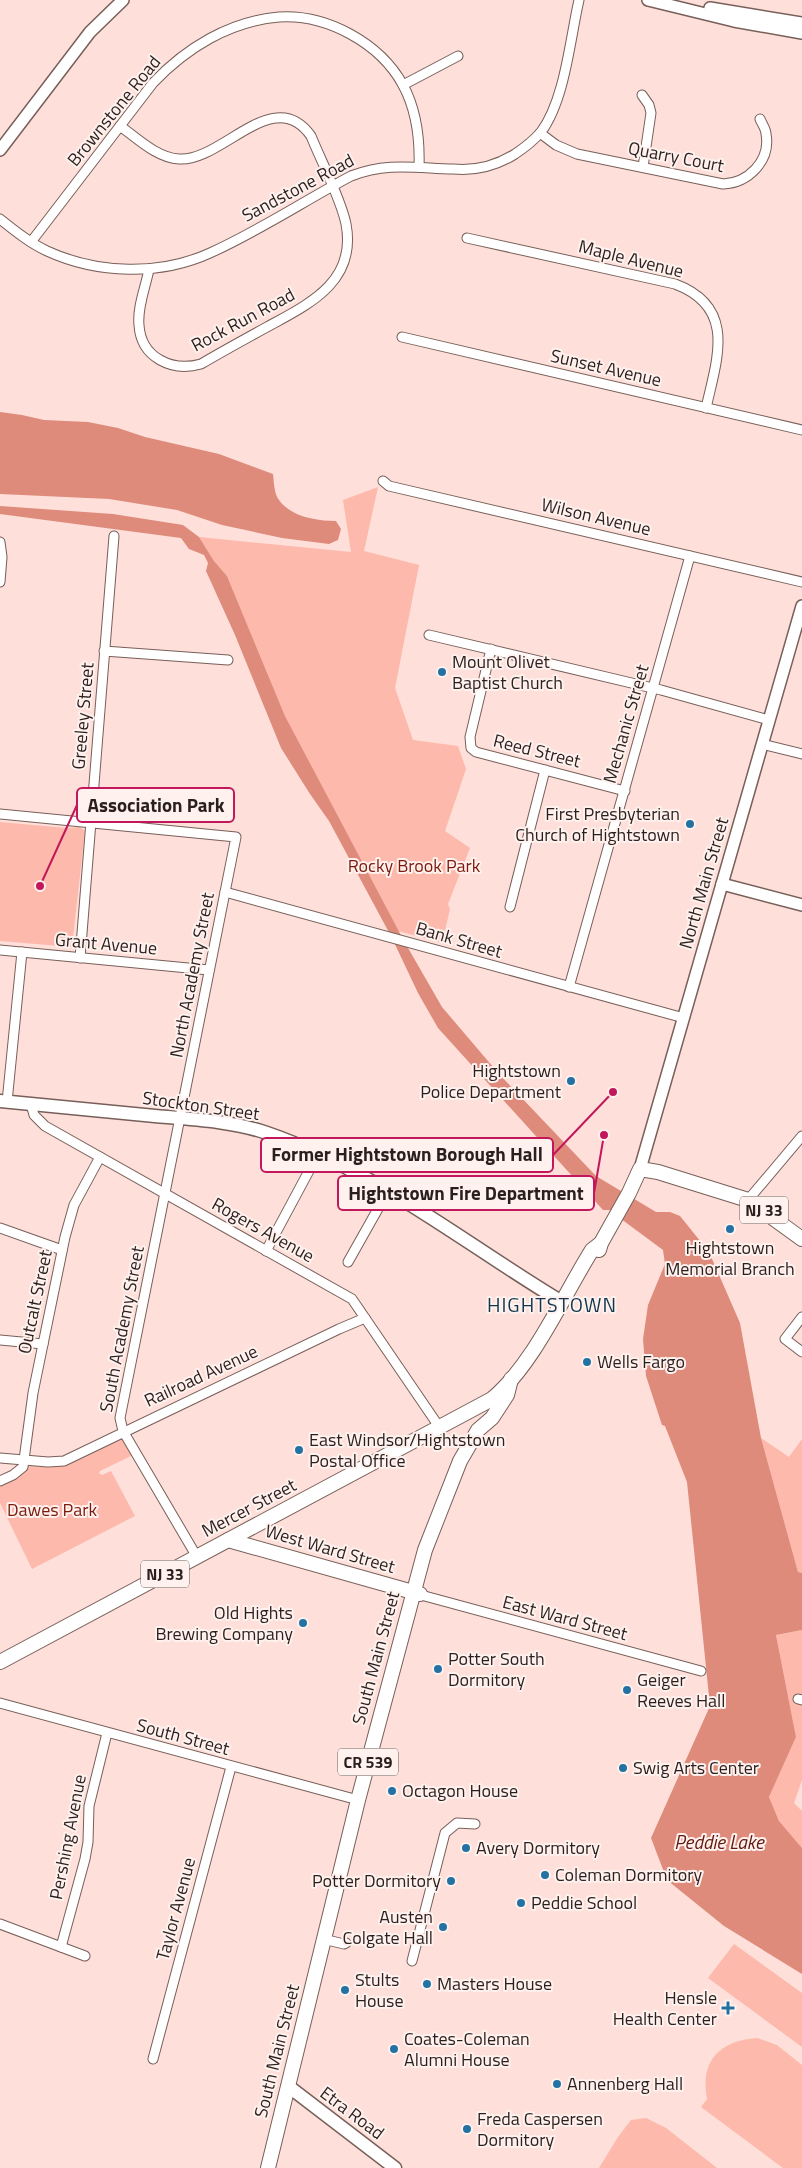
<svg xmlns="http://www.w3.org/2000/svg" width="802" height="2168" viewBox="0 0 802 2168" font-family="'Titillium Web',sans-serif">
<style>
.green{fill:#fdb9ab}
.water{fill:#de8b7b}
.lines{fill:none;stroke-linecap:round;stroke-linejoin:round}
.minor-casing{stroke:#785f59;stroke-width:11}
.tertiary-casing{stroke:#785f59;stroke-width:14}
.secondary-casing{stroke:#785f59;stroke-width:15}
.primary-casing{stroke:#785f59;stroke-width:16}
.minor{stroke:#fff;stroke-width:9}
.tertiary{stroke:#fff;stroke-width:11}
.secondary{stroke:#fff;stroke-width:12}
.primary{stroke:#fff;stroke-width:14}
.poi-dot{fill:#2472a4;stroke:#fef1ee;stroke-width:2}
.labels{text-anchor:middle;stroke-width:4;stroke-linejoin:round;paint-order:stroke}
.shield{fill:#fef1ee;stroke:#6a5e5b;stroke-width:1}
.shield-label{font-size:16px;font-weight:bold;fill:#2a1f1c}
.street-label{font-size:18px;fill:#2a1f1c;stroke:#fef1ee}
.poi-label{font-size:18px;fill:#2a1f1c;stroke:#fef1ee;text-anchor:start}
.park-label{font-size:18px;fill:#7c1b0c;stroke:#fef1ee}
.water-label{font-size:19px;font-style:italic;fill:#62190d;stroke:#fef1ee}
.quarter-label{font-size:20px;letter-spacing:1px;fill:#12364e;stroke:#fef1ee}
.leader{fill:none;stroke:#c2185b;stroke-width:2}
.callout-dot{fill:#c2185b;stroke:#fef1ee;stroke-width:2}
.callout{fill:#fef1ee;stroke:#c2185b;stroke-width:2}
.callout-label{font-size:19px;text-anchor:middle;font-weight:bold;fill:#2a1f1c}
</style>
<rect width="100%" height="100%" fill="#fedfd9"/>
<g class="green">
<polygon points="378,487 364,551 419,565 395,688 413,740 458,746 466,769 445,831 470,848 448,904 450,909 442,943 398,931 285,716 227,576 214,561 199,537 351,552 343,500"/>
<polygon points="0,822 67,828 80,827 85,831 72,947 0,941"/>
<polygon points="122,1436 133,1455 100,1471 99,1473 102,1475 111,1471 135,1516 32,1569 0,1503 0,1487 30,1466 57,1467"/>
<polygon points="761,1438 789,1457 802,1439 802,1573 798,1572"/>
<polygon points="802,1630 802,1780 794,1803 802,1811 802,1848 779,1821 769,1797 796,1737 776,1635"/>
<polygon points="734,1944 802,1993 802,2047 708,1978"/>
<path d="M757 2038 777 2045 802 2065V2168H783L701 2107 707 2099C700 2061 719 2041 757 2038Z"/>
<polygon points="646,2118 666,2128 717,2168 599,2168 618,2137 631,2120"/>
</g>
<g class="water">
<path d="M0 412 22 415 44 420 88 422 118 428 145 437 219 454 273 474C274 482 274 494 279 500 291 517 317 521 336 521L341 529 338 540 329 544 282 538 222 525 177 510 109 499 0 494Z"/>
<polygon points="0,506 113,514 183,525 199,537 214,561 227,576 285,716 404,941 442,1007 499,1074 596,1176 656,1212 670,1212 680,1216 709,1252 740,1323 761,1438 798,1572 802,1573 802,1630 776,1635 796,1737 769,1797 779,1821 802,1848 802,1974 724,1926 667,1880 651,1838 710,1706 687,1482 665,1426 662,1425 646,1376 643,1339 648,1305 665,1264 663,1250 609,1210 603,1210 438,1028 418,993 392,938 329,821 310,794 281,748 235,635 206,571 208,563 204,555 189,549 181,538 0,514"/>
</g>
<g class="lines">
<g class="minor-casing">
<g id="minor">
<polyline points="403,85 458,56"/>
<polyline points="642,95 649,105 651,113 643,167"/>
<path d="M120 126C137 138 157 158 179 159 222 162 274 83 311 136 321 161 341 199 346 224 357 282 309 304 267 327 245 339 223 351 201 364 172 372 141 358 139 325 137 307 146 286 149 269"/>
<path d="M540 133 556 145 577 154 723 184C748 183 771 161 766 134 766 129 762 124 760 119"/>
<path d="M0 219C15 231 30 243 47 251 97 274 160 276 210 253 259 231 304 201 351 176 387 162 415 168 453 169 474 171 496 166 515 154 524 148 534 140 541 132 565 100 570 39 579 0"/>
<path d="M467 238 675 284C737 307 717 359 706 408"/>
<path d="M31 242 153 83C186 48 230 21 279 17 327 14 380 43 403 85 417 111 420 139 419 167"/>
<polyline points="402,337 802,430"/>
<polyline points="383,481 389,486 802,582"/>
<polyline points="0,542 2,557 0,582"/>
<polyline points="429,635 661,690 769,720"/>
<polyline points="491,649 470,737 471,748 476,752 625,791"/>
<polyline points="104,651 228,660"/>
<polyline points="762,744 802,754"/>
<polyline points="0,814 236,837 120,1418 123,1431 197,1557"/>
<polyline points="225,892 684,1018"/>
<polyline points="510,907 545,770"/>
<polyline points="0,950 209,970"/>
<polyline points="80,958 114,536"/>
<polyline points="569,987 690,556"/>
<polyline points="7,1102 22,952"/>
<polyline points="31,1104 34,1115 45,1126 352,1299 440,1428"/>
<polyline points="748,1200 802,1136"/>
<polyline points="0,1228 62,1250"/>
<polyline points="266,1251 318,1154"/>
<polyline points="348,1262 388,1191"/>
<polyline points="802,1317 785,1339 802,1352"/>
<polyline points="0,1340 43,1344"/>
<polyline points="0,1458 48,1462 64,1461 339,1329 365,1318"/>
<polyline points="0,1481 13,1475 23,1467 33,1393 65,1237 74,1205 100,1157"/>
<polyline points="421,1595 701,1671"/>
<polyline points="798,1699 802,1700"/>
<polyline points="0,1703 358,1800"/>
<polyline points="0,1924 85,1956"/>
<polyline points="323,1939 344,1944 346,1943"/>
<polyline points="61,1947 85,1859 88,1842 89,1806 107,1733"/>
<polyline points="412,1961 445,1833 457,1823 475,1824"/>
<polyline points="153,2059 231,1767"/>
</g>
</g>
<g class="tertiary-casing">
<g id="tertiary">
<polyline points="648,0 734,21 802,33"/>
<polyline points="710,8 802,23"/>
<polyline points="0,150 90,32 123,0"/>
<polyline points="722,884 802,905"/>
<polyline points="640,1169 802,606"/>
</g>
</g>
<g class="secondary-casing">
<g id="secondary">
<path d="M0 1101C52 1106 103 1111 155 1116 191 1119 232 1121 267 1133 375 1170 465 1244 562 1302"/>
<polyline points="288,2086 395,2168"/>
</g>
</g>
<g class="primary-casing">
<g id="primary">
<polyline points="599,1250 601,1243 629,1193 640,1169 658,1172 748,1200 802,1239"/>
<polyline points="228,1540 420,1594"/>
<path d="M0 1662 492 1399C534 1364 563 1296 592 1250L601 1243"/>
<polyline points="268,2168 358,1800 425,1550 460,1461 478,1430 492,1418 507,1395 511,1379"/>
</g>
</g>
<use href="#minor" class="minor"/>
<use href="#tertiary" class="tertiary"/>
<use href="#secondary" class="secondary"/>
<use href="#primary" class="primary"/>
</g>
<g class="poi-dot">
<circle cx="442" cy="672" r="5"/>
<circle cx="690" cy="824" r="5"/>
<circle cx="571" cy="1081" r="5"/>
<circle cx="730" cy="1229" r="5"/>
<circle cx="587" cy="1362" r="5"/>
<circle cx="299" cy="1450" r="5"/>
<circle cx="303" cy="1623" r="5"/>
<circle cx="438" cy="1669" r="5"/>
<circle cx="627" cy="1690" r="5"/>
<circle cx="623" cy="1768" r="5"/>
<circle cx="392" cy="1791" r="5"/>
<circle cx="466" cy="1848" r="5"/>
<circle cx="545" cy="1875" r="5"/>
<circle cx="451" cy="1881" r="5"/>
<circle cx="521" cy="1903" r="5"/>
<circle cx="443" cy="1927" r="5"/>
<circle cx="427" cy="1984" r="5"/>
<circle cx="345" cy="1990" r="5"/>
<path d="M725.5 2000.5h5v5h5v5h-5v5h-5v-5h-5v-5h5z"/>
<circle cx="394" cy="2049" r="5"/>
<circle cx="557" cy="2084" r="5"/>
<circle cx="467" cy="2129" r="5"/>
</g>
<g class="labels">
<g class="shield">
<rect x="740" y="1196.5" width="48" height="27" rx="4"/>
<rect x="141" y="1560.5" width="48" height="27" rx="4"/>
<rect x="338" y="1748.5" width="60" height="27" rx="4"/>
</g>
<g class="shield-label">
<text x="764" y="1216">NJ 33</text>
<text x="165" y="1580">NJ 33</text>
<text x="368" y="1768">CR 539</text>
</g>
<g class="street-label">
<text transform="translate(114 111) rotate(-51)" y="6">Brownstone Road</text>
<text transform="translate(676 157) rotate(11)" y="6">Quarry Court</text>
<text transform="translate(298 188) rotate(-28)" y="6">Sandstone Road</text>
<text transform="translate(631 259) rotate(14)" y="6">Maple Avenue</text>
<text transform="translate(243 320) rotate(-28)" y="6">Rock Run Road</text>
<text transform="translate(606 368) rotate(13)" y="6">Sunset Avenue</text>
<text transform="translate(596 517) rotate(13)" y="6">Wilson Avenue</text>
<text transform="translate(83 716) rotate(-85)" y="6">Greeley Street</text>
<text transform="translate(626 724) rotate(-74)" y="6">Mechanic Street</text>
<text transform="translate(537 751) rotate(14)" y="6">Reed Street</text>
<text transform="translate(704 883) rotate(-74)" y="6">North Main Street</text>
<text transform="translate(459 940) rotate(16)" y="6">Bank Street</text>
<text transform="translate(106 944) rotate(5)" y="6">Grant Avenue</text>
<text transform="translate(192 975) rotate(-79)" y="6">North Academy Street</text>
<text transform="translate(201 1106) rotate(8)" y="6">Stockton Street</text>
<text transform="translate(263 1230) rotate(29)" y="6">Rogers Avenue</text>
<text transform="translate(35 1302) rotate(-78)" y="6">Outcalt Street</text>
<text transform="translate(122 1329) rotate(-79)" y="6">South Academy Street</text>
<text transform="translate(201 1376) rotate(-25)" y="6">Railroad Avenue</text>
<text transform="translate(249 1508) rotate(-28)" y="6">Mercer Street</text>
<text transform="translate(330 1549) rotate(16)" y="6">West Ward Street</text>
<text transform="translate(565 1618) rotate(15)" y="6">East Ward Street</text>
<text transform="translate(376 1658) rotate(-75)" y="6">South Main Street</text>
<text transform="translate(183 1737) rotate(15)" y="6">South Street</text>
<text transform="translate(68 1837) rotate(-79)" y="6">Pershing Avenue</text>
<text transform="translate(176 1909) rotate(-75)" y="6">Taylor Avenue</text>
<text transform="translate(277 2051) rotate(-76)" y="6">South Main Street</text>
<text transform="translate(352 2113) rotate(37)" y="6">Etra Road</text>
</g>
<g class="poi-label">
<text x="452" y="668">Mount Olivet<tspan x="452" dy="21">Baptist Church</tspan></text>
<text x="680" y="820" text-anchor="end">First Presbyterian<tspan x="680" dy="21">Church of Hightstown</tspan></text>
<text x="561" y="1077" text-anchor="end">Hightstown<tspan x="561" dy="21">Police Department</tspan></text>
<text x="730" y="1254" text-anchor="middle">Hightstown<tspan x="730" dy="21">Memorial Branch</tspan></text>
<text x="597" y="1368">Wells Fargo</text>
<text x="309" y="1446">East Windsor/Hightstown<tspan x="309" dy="21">Postal Office</tspan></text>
<text x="293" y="1619" text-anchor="end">Old Hights<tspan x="293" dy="21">Brewing Company</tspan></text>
<text x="448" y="1665">Potter South<tspan x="448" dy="21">Dormitory</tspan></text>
<text x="637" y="1686">Geiger<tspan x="637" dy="21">Reeves Hall</tspan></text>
<text x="633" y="1774">Swig Arts Center</text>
<text x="402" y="1797">Octagon House</text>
<text x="476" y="1854">Avery Dormitory</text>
<text x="555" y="1881">Coleman Dormitory</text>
<text x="441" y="1887" text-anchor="end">Potter Dormitory</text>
<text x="531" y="1909">Peddie School</text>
<text x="433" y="1923" text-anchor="end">Austen<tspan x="433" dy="21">Colgate Hall</tspan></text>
<text x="355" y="1986">Stults<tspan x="355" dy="21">House</tspan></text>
<text x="437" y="1990">Masters House</text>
<text x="717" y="2004" text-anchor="end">Hensle<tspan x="717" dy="21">Health Center</tspan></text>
<text x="404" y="2045">Coates-Coleman<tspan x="404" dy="21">Alumni House</tspan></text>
<text x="567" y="2090">Annenberg Hall</text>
<text x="477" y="2125">Freda Caspersen<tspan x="477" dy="21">Dormitory</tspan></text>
</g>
<g class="park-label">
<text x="414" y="872">Rocky Brook Park</text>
<text x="52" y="1516">Dawes Park</text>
</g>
<g class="water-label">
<text x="719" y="1849">Peddie Lake</text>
</g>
<g class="quarter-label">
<text x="552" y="1312">HIGHTSTOWN</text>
</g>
</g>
<path class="leader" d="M40 886L77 805M613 1092L553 1155M604 1135L594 1193"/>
<g class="callout-dot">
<circle cx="40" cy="886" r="5"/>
<circle cx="613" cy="1092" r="5"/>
<circle cx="604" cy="1135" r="5"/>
</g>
<g class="callout">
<rect x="77" y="788" width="157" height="34" rx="5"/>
<rect x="261" y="1138" width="292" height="34" rx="5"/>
<rect x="338" y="1176" width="256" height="34" rx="5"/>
</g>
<g class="callout-label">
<text x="156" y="812">Association Park</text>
<text x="407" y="1161">Former Hightstown Borough Hall</text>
<text x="466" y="1200">Hightstown Fire Department</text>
</g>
</svg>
